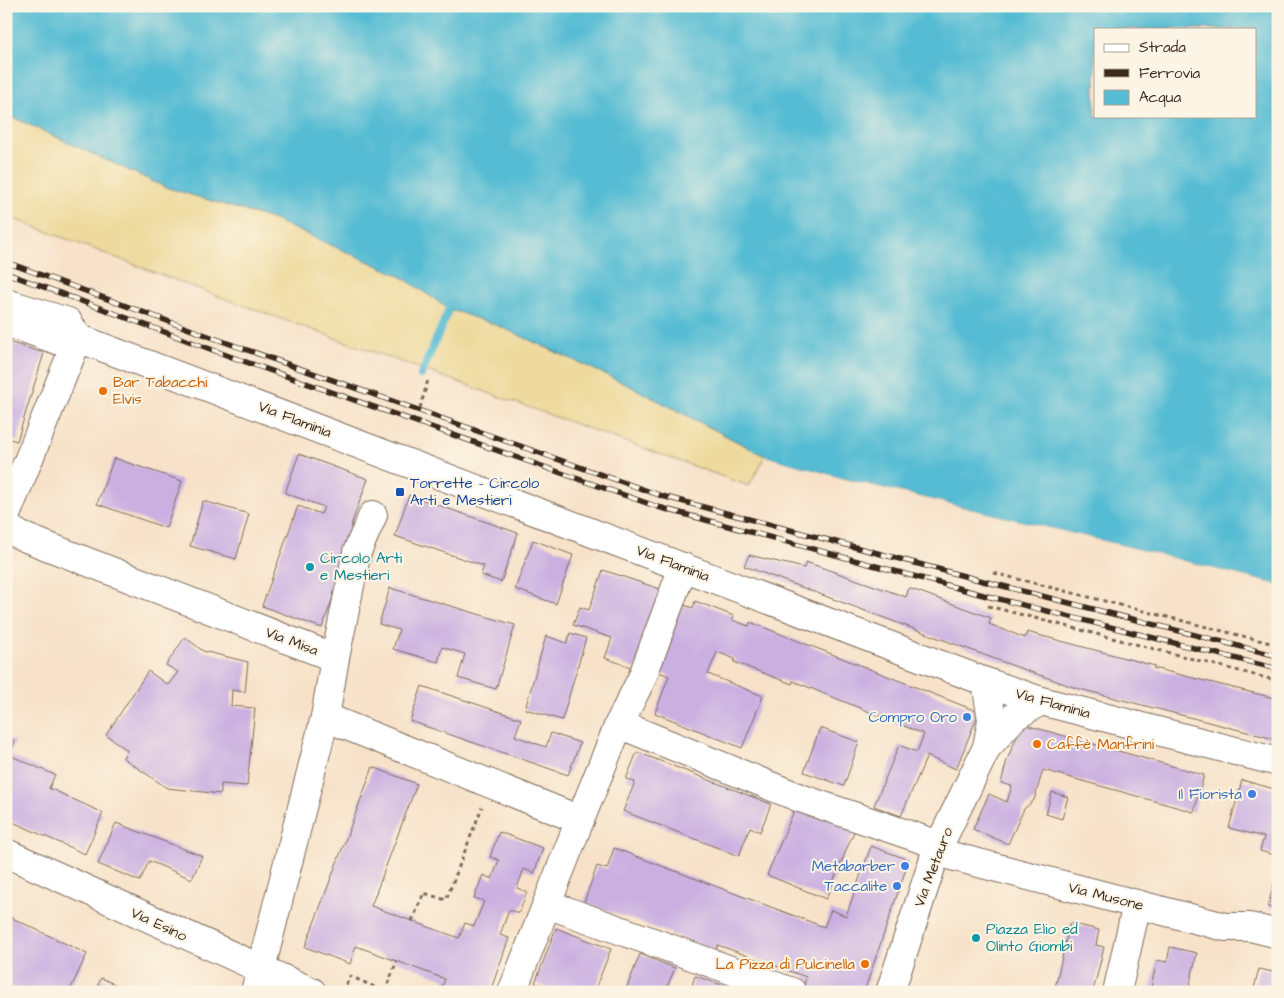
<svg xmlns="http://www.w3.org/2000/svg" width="1284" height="998" viewBox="0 0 1284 998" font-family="'Architects Daughter',sans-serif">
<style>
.sand{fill:#eeda9e;stroke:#94825e}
.water{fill:#55bcd3;stroke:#487378;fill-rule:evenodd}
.pier{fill:#f7e2c9}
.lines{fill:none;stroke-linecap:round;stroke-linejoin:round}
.stream{stroke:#55bcd3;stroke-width:8}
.building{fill:#cab0e1}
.minor-casing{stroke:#7d6a5a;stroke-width:30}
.major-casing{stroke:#7d6a5a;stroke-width:30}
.path{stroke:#7d6a5a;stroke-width:3;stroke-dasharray:4 4;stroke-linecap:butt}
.minor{stroke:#fff;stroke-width:28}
.major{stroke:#fff;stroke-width:28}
.rail-casing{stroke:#3b2a1e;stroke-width:5.5}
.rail{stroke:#fcf5e5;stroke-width:4;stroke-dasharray:11;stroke-linecap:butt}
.food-dot{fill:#e8710a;stroke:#fcf5e5;stroke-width:2}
.transit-dot{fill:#1a4fb4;stroke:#fcf5e5;stroke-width:2}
.culture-dot{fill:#0f9aa8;stroke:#fcf5e5;stroke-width:2}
.shop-dot{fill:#3f7fe0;stroke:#fcf5e5;stroke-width:2}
.labels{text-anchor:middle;stroke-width:4;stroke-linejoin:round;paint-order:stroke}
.food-label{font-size:15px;fill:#c56008;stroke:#fcf5e5;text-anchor:start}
.street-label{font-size:15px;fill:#3b2a1e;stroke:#fcf5e5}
.transit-label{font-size:15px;fill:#164399;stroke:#fcf5e5;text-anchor:start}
.culture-label{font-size:15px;fill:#0d838f;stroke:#fcf5e5;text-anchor:start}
.shop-label{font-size:15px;fill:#366cbe;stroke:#fcf5e5;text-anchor:end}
</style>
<rect width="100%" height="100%" fill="#fcf5e5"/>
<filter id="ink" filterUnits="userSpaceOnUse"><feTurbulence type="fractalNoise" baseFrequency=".02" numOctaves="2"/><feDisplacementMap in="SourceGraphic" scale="10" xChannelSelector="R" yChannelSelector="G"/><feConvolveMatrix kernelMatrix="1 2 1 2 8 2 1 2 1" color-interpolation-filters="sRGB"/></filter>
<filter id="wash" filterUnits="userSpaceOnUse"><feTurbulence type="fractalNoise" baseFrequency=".0096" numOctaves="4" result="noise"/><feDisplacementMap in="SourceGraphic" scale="20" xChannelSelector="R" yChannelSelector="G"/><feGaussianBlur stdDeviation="1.12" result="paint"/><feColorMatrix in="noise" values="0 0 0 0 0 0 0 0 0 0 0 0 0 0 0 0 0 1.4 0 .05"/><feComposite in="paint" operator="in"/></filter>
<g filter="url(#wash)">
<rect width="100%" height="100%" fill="#f7e2c9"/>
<polygon class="sand" points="6,114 165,187 272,219 399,275 449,309 499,326 626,384 765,456 749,486 220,297 6,216"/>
<path class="water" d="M6 6H1278V585L1129 547 845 479 765 456 626 384 499 326 449 309 399 275 272 219 165 187 6 114ZM1095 29H1255V116H1095Z"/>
<polygon class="pier" points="765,456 845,479 1129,547 1278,585 1278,587 1128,549 845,482 763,459"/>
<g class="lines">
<polyline class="stream" points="421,375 449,309"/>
</g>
<g id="blocks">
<g class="building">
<polygon points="6,341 44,353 17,441 6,438"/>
<polygon points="299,454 368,479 351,525 358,527 322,628 262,606 298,506 321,514 324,507 285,493"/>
<polygon points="114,458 182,481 166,528 97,504"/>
<polygon points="409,495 518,533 501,582 481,575 484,566 395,536"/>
<polygon points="203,501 249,514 236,559 190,546"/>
<polygon points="533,540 573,555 556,604 515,589"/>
<polygon points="749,555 804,568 806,562 906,597 909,588 991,618 989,624 1025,638 1027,632 1155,666 1153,668 1278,699 1278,740 1076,688 1014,666 744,566"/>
<polygon points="603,570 663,590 636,669 605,658 612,638 573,625 580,607 589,610"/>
<polygon points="390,588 515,625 496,689 458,678 465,654 442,647 438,662 393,649 399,630 379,624"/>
<polygon points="695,601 734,616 732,620 749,626 750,622 979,712 956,769 927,756 901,816 874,806 899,745 917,752 924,734 793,681 792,684 734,662 735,659 717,652 708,674 763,696 742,748 655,713 669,676 656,671 679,603 693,608"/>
<polygon points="570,633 586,638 562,720 525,709 546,636 567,643"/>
<polygon points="185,637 203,651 248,662 245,692 232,690 231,706 255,708 247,786 221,784 221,794 167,788 123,758 127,750 106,735 148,671 168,685 178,672 166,665"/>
<polygon points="422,686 521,719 515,736 546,747 551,733 580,743 568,775 410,721"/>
<polygon points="1022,724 1204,775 1194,812 1043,770 1034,800 1024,809 1008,844 973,829 989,794 1007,802 1012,786 1001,783 1007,760"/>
<polygon points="820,728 859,742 844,786 804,772"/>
<polygon points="6,738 15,741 9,755 55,775 49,788 103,813 85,854 6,819"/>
<polygon points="637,752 771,804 760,832 750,827 739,856 623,811 635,782 626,779"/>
<polygon points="373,767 417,784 371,906 459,938 465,923 474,926 484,901 474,898 483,875 492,879 499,860 490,857 499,832 543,848 534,873 524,869 517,888 527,892 519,913 509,910 500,935 509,938 490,992 440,992 445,979 356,946 350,964 305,947"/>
<polygon points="1242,780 1278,790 1278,856 1260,851 1264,837 1229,828"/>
<polygon points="1052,792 1068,797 1062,819 1046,814"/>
<polygon points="796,806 855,829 826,899 767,875"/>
<polygon points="116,823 202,856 192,879 149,861 140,881 98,864"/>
<polygon points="871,846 909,860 864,992 821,992 804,986 806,977 718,945 716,950 584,902 597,866 607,869 614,848 824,927 831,910 846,916"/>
<polygon points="1277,871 1278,871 1278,909 1268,907"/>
<polygon points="6,915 87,954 69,992 6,992"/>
<polygon points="1070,923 1099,930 1096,945 1104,947 1093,992 1054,992"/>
<polygon points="556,928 611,949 594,992 557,992 535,983"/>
<polygon points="1170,947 1197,953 1188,992 1150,992 1157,960 1167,962"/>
<polygon points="640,954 675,968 665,992 625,992"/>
<polygon points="1259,969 1278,973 1278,992 1253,992"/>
<polygon points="695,976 741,991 741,992 690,992"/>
<polygon points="101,978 132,992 95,992"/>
</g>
</g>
</g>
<g filter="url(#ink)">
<use href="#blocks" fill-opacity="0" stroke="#7d6a5a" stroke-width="1"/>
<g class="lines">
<g class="minor-casing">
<g id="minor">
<polyline points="6,515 78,338"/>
<polyline points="6,527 21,536 335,658 325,717 255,992"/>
<polyline points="335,658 357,552 373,515"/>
<polyline points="986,682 992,720 987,747"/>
<polyline points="325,717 580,820 512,992"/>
<polyline points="619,724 800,798 939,845"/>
<polyline points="580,820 619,724 642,678 683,567"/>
<polyline points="936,852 1225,927 1250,927 1278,934"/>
<polyline points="6,853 312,992"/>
<polyline points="547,904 792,992"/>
<polyline points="890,992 936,852 987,747 1015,716 1041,701"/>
<polyline points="1117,992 1137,904"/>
</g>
</g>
<g class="major-casing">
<g id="major">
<polyline points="6,303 68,322 78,338"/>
<polyline points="6,322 60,341 78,338 986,682 1041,701 1278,762"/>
</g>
</g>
<g class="path">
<polyline points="420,408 428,380"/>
<polyline points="994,573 1278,645"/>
<polyline points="988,606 1278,681"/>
<polyline points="412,921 424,893 446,900 482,807"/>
<polyline points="343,992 350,976 386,992"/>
<polyline points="385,992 397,961"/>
</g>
<use href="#minor" class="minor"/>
<use href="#major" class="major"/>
<g class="rail-casing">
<g id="rail">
<polyline points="6,262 233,345 662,496 983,581 1278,656"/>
<polyline points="6,273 229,356 658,507 987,596 1278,669"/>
</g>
</g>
<use href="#rail" class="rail"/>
</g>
</g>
<g class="food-dot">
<circle cx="103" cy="391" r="5"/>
<circle cx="1037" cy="744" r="5"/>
<circle cx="865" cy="964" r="5"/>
</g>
<rect class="transit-dot" x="395" y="487" width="10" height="10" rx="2.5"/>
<g class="culture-dot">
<circle cx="310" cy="567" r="5"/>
<circle cx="976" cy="938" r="5"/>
</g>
<g class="shop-dot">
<circle cx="967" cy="717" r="5"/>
<circle cx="1252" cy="794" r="5"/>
<circle cx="905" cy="866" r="5"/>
<circle cx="897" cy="886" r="5"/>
</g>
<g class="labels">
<g class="food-label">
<text x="113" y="387">Bar Tabacchi<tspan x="113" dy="17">Elvis</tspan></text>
<text x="1047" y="749">Caffè Manfrini</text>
<text x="855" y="969" text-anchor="end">La Pizza di Pulcinella</text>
</g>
<g class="street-label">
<text transform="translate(295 419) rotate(21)" y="5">Via Flaminia</text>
<text transform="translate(673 563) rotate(21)" y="5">Via Flaminia</text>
<text transform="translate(292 641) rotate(21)" y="5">Via Misa</text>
<text transform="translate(1053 703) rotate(16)" y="5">Via Flaminia</text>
<text transform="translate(933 867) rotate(-69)" y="5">Via Metauro</text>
<text transform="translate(1106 896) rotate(14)" y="5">Via Musone</text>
<text transform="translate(159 924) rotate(25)" y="5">Via Esino</text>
</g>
<g class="transit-label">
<text x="410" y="488">Torrette - Circolo<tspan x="410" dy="17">Arti e Mestieri</tspan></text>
</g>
<g class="culture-label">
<text x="320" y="563">Circolo Arti<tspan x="320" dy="17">e Mestieri</tspan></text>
<text x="986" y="934">Piazza Elio ed<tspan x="986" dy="17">Olinto Giombi</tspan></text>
</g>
<g class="shop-label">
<text x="957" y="722">Compro Oro</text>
<text x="1242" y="799">Il Fiorista</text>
<text x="895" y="871">Metabarber</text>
<text x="887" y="891">Taccalite</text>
</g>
</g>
<rect width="1284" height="998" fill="none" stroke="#fcf5e5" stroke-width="25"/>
<rect x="1094" y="28" width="162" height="90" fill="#fcf5e5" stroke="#afa495"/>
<rect x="1104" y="44" width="25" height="8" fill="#ffffff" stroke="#afa495"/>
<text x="1139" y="52" font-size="15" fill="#3b2a1e">Strada</text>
<rect x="1104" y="69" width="25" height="8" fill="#3b2a1e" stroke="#afa495"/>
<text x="1139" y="78" font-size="15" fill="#3b2a1e">Ferrovia</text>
<rect x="1104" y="90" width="25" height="15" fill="#55bcd3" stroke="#afa495"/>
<text x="1139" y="102" font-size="15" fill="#3b2a1e">Acqua</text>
</svg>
